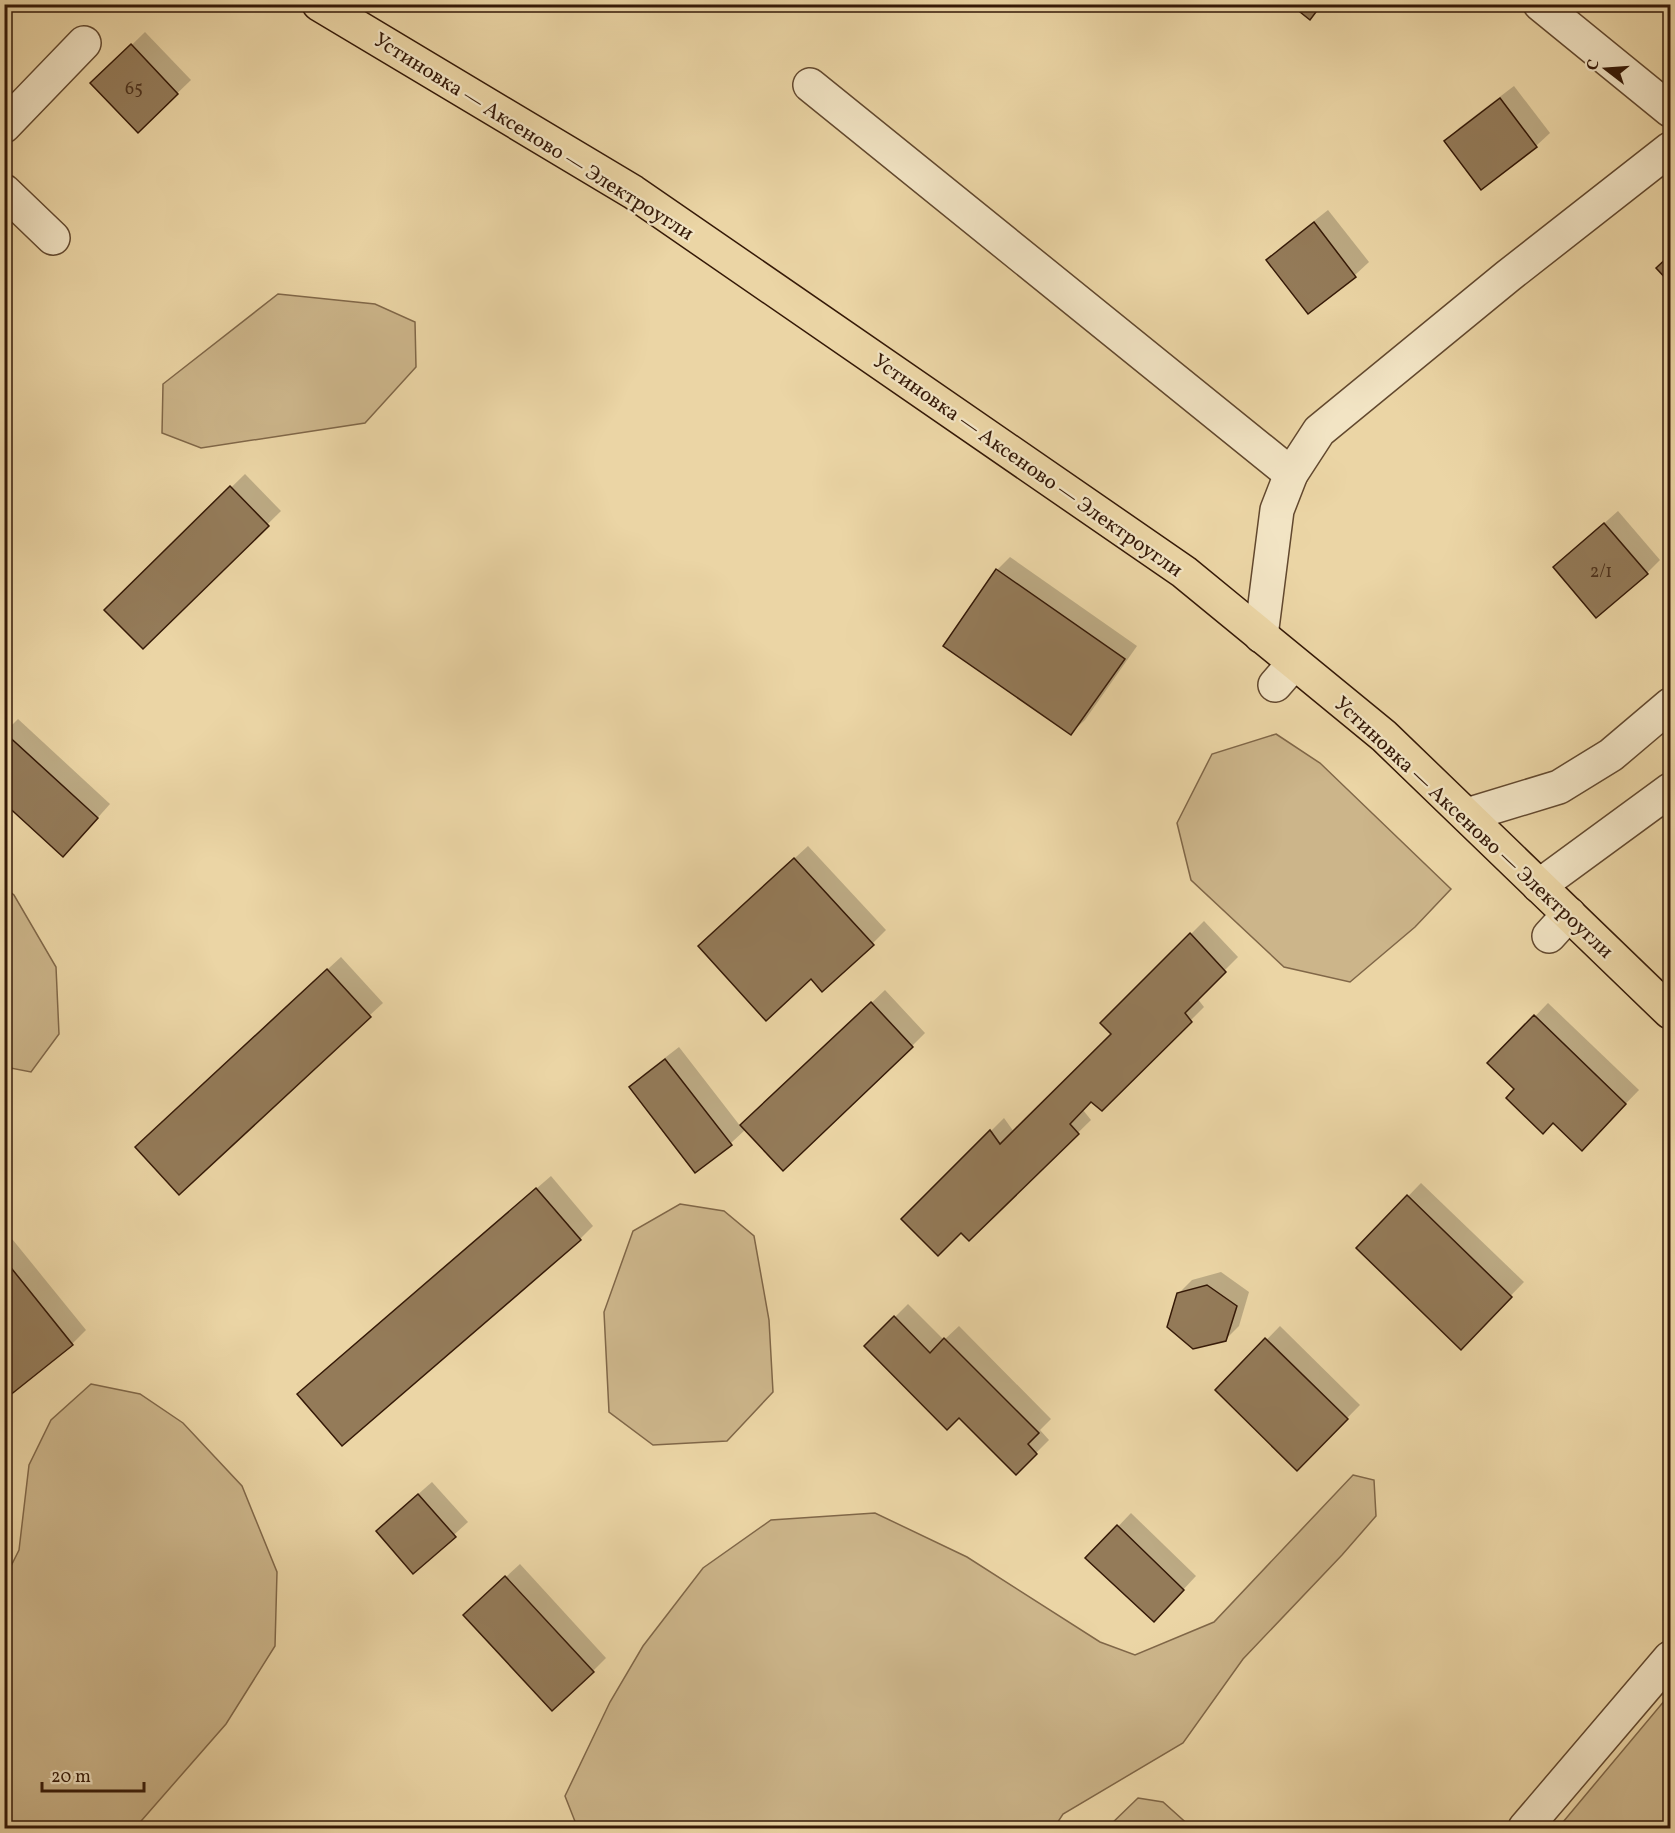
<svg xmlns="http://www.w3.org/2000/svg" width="1675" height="1833" viewBox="0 0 1675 1833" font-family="Vollkorn,serif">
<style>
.green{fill:#ccb58a;stroke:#806748;stroke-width:1.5}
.shadow{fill:#0003}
.building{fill:#947b59;stroke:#351907;stroke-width:1.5}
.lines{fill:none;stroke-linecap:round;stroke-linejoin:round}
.minor-casing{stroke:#62482e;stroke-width:36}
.major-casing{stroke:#351907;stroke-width:36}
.minor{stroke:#f2e4c4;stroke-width:33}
.major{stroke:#ebd5a5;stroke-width:33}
.labels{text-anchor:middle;stroke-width:4.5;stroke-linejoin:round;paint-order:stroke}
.number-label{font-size:18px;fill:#4d321c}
.street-label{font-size:21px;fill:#351907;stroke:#f2e4c4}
</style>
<rect width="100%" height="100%" fill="#ebd5a5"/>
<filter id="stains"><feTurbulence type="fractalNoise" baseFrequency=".00333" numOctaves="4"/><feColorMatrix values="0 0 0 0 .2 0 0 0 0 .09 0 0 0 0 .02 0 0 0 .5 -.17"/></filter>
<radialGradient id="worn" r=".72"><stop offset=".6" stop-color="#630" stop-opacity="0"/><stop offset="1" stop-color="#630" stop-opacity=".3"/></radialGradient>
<g class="green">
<polygon points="278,294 375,304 415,322 416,367 365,423 201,448 162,433 163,384"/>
<polygon points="1276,734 1320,763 1451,889 1415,927 1350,982 1284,967 1191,880 1177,823 1212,754"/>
<polygon points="4,887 14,895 56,967 59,1034 31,1072 5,1067"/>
<polygon points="680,1204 724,1211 754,1236 769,1320 773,1392 727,1441 653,1445 609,1412 604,1312 633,1231"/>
<polygon points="91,1384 140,1394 183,1423 242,1486 277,1572 275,1646 226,1724 135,1828 5,1828 5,1578 19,1550 29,1465 51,1420"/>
<polygon points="1353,1475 1374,1480 1376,1516 1342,1555 1243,1659 1183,1743 1063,1814 1054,1828 579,1828 576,1824 565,1796 610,1702 643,1646 703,1568 771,1520 875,1513 967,1557 1100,1642 1135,1655 1214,1622"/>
<polygon points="1670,1694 1670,1828 1558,1828"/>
<polygon points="1138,1798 1163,1802 1192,1828 1107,1828"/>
</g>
<g class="shadow">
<polygon points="145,32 191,80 138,131 93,83"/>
<polygon points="1514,86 1550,133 1536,146 1481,188 1446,141 1459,128"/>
<polygon points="1328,210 1369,262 1355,275 1308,312 1268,260 1281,247"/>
<polygon points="245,474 281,511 143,647 106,610"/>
<polygon points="1618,511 1660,560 1647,573 1555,567"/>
<polygon points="1010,557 1137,646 1085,720 1071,733 997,570"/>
<polygon points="18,719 110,804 76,842 4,733"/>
<polygon points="808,846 886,930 873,943 713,933"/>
<polygon points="1204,921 1238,957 1197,998 1204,1007 1102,1109 1092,1101 1083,1110 1091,1120 969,1239 961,1231 903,1219 1004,1118 1014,1132 1113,1034 1102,1023"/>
<polygon points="341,957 383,1003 179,1192 150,1133"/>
<polygon points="885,990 925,1033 912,1046 746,1129 731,1143 631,1087 644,1074 679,1047 741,1127"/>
<polygon points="1548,1003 1639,1090 1582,1149 1490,1063"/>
<polygon points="551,1176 593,1226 580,1239 312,1381"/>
<polygon points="1421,1183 1524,1282 1461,1347 1358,1248"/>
<polygon points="4,1229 86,1330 72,1344 4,1398"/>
<polygon points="1221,1272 1249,1292 1239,1326 1225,1340 1178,1294 1192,1280"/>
<polygon points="908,1304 944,1340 959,1326 1051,1419 1040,1430 1049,1440 1016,1473 959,1416 866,1346"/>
<polygon points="1280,1326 1360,1405 1297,1469 1217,1390"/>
<polygon points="432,1482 468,1522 413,1572 391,1518"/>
<polygon points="1131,1513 1196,1576 1167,1607 1088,1558"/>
<polygon points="520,1564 606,1658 593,1671 479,1602"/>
</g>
<g class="building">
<polygon points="1290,4 1322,4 1310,20"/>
<polygon points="131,44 178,94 138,133 90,83"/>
<polygon points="1500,98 1537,147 1481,190 1444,141"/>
<polygon points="1314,222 1356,277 1308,314 1266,260"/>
<polygon points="1670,255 1670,283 1656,268"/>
<polygon points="230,486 269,526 143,649 104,610"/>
<polygon points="1604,523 1648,574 1596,618 1553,567"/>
<polygon points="996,569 1125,659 1071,735 943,646"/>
<polygon points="4,732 98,818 63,857 4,803"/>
<polygon points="794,858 874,945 822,992 811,979 766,1021 698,946"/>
<polygon points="1190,933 1226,972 1185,1013 1192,1022 1102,1111 1091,1102 1070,1124 1079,1134 969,1241 961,1233 938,1256 901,1219 990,1130 1000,1144 1111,1034 1100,1023"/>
<polygon points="327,969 371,1017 179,1195 135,1147"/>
<polygon points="871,1002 913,1047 783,1171 740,1125"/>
<polygon points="1534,1015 1626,1104 1582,1151 1553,1123 1543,1134 1506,1098 1514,1089 1487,1063"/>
<polygon points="665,1059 732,1145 695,1173 629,1087"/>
<polygon points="536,1188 581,1240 342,1446 297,1394"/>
<polygon points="1407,1195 1512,1297 1461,1350 1356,1248"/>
<polygon points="4,1259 73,1345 4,1400"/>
<polygon points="1207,1285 1237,1306 1226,1341 1193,1349 1167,1327 1177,1293"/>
<polygon points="894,1316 930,1353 944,1338 1039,1433 1028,1444 1037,1454 1016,1475 959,1418 947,1430 864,1346"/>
<polygon points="1265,1338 1348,1419 1297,1471 1215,1390"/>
<polygon points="418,1494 456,1537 413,1574 376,1531"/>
<polygon points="1117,1525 1184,1590 1154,1622 1085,1558"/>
<polygon points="505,1576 594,1672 552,1711 463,1615"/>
</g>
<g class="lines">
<g class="minor-casing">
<g id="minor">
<polyline points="1540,4 1670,110"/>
<polyline points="810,85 1291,474"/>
<polyline points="4,126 84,43"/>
<polyline points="4,191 53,238"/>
<polyline points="1261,636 1277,510 1291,474 1319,431 1508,276 1670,149"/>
<polyline points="1275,685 1294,663"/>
<polyline points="1467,815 1559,787 1611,755 1670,705"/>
<polyline points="1539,886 1670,790"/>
<polyline points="1549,936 1569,914"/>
<polyline points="1525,1828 1670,1658"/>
</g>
</g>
<g class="major-casing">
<polyline id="major" points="319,4 633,192 1184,572 1384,736 1670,1012"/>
</g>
<use href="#minor" class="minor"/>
<use href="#major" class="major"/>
</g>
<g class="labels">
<g class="number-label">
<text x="134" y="94">65</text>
<text x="1601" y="577">2/1</text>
</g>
<g class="street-label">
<text transform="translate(534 136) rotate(32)" y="7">Устиновка — Аксеново — Электроугли</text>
<text transform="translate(1028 465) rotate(35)" y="7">Устиновка — Аксеново — Электроугли</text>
<text transform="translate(1474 827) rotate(43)" y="7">Устиновка — Аксеново — Электроугли</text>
</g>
</g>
<rect width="1675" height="1833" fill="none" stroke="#ebd5a5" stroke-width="24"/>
<rect x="6" y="6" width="1663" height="1821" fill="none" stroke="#351907" stroke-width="3"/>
<rect x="12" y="12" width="1651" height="1809" fill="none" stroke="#351907" stroke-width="1.5"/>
<g transform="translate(1606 69) rotate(287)" stroke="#f2e4c4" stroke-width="4.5" paint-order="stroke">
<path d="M0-4.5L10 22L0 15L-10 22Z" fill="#351907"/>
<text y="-9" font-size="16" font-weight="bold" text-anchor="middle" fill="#351907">С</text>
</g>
<path d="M42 1782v9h102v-9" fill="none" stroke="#351907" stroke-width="3"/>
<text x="51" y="1782" font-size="18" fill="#351907" stroke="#f2e4c4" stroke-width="4.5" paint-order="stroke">20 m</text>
<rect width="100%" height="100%" filter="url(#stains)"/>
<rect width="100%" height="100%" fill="url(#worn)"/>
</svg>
